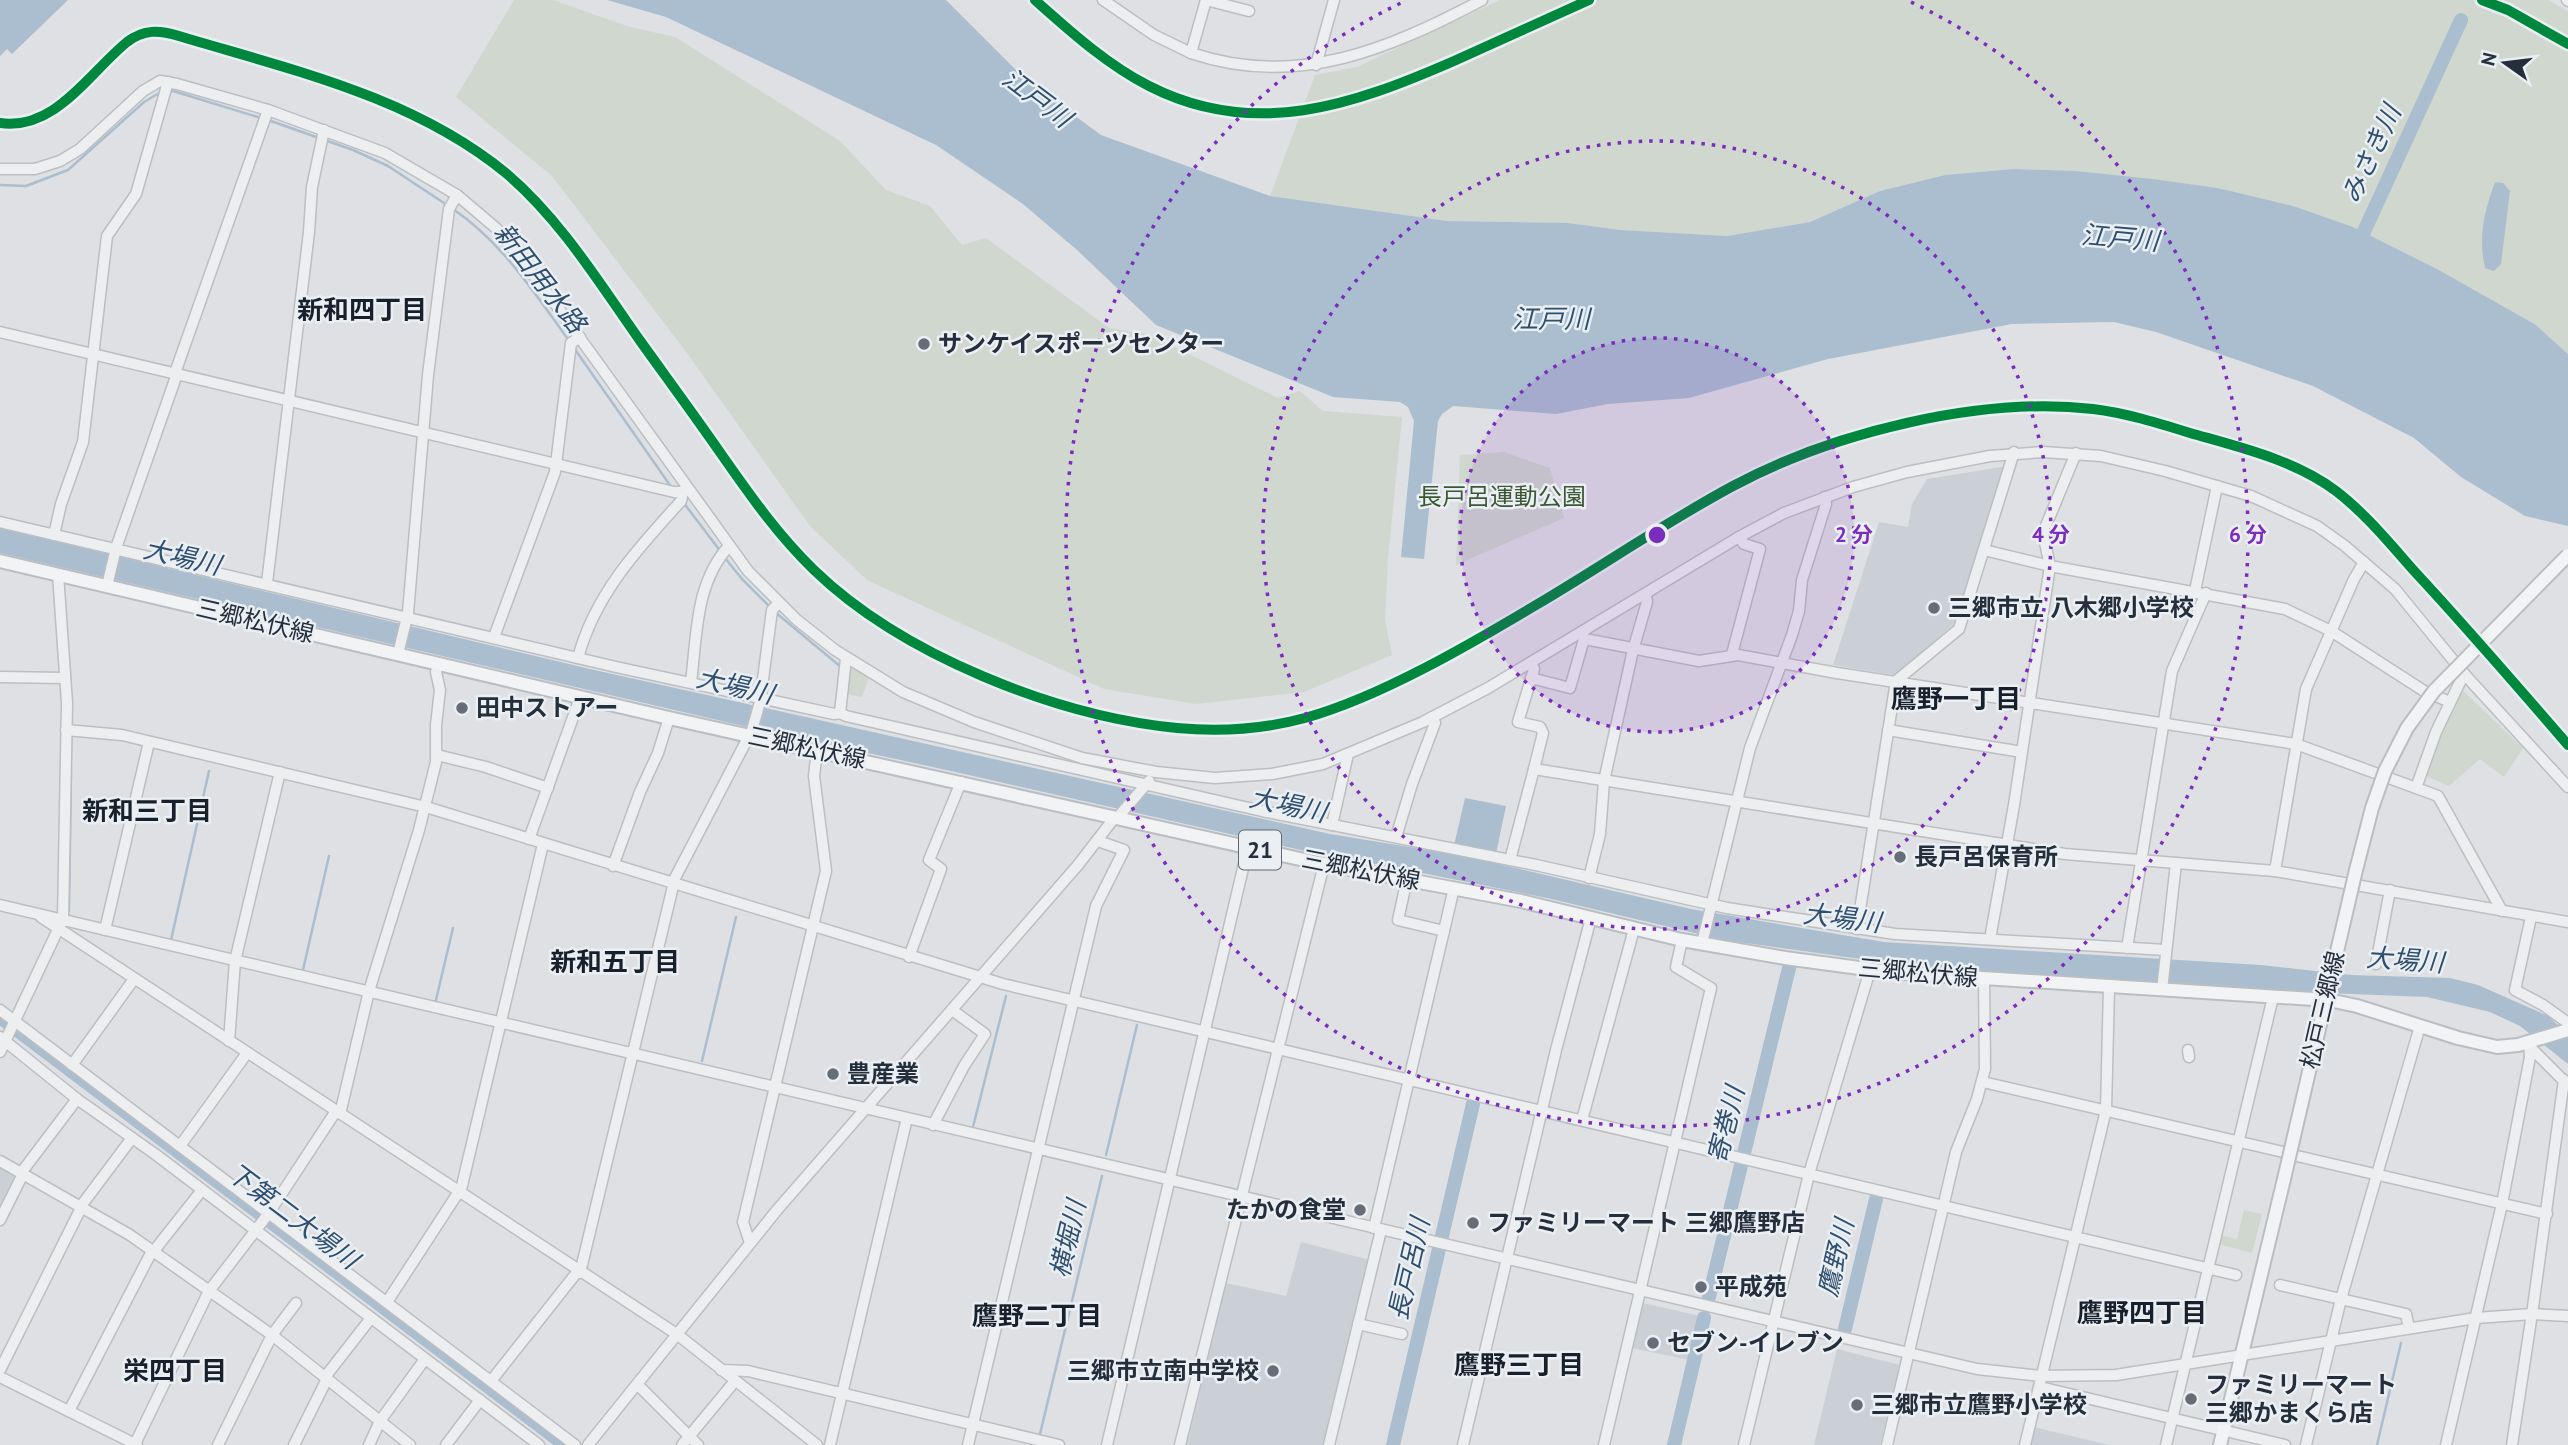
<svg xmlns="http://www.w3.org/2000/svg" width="2568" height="1445" viewBox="0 0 2568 1445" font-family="'PT Sans','Noto Sans JP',sans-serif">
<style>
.built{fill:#cbd0d7}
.green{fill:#cfd7ce}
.water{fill:#abbecf}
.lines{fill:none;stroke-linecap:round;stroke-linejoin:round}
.stream{stroke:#abbecf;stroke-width:2.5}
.canal{stroke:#abbecf;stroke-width:9}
.river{stroke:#abbecf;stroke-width:14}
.minor-casing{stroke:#bcbec1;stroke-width:13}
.major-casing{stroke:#babdc1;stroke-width:16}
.minor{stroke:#edeef0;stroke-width:10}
.major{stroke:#f2f3f4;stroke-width:12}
.major-bridge-casing{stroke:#babdc1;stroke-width:16;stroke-linecap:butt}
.major-bridge{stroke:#f2f3f4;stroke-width:12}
.cycleway-casing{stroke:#eaeff4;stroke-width:15}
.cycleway{stroke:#00873e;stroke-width:10}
.ring{fill:none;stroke:#7b2cbf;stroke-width:3.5;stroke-dasharray:3.5 7}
.poi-dot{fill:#666d76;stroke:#eaeff4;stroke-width:2.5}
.labels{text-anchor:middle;stroke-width:5;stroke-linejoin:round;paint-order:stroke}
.shield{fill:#eaeff4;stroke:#606973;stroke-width:2}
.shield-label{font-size:23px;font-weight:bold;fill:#252f3c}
.poi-label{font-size:24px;font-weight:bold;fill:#252f3c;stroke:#eaeff4;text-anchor:start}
.park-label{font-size:24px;fill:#3c5733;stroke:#eaeff4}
.street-label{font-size:24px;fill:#252f3c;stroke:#eaeff4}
.water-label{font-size:26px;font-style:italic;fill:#304f6f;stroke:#eaeff4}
.neighbourhood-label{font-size:26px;font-weight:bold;fill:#18202c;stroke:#eaeff4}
.centre{fill:#7b2cbf;stroke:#eaeff4;stroke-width:3.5}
.ring-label{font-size:21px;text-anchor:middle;font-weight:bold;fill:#7b2cbf;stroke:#eaeff4;stroke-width:5;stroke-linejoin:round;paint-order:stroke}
</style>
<rect width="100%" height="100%" fill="#dee0e3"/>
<g class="built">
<polygon points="2007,466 1955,623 1895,675 1833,665 1879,522 1908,527 1912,504 1927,479"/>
<polygon points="0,1166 16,1175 0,1208"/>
<polygon points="1301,1242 1370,1260 1323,1445 1187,1445 1226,1283 1286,1296"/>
<polygon points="1643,1303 1700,1316 1689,1360 1632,1348"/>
<polygon points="1837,1349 1900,1365 1880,1445 1814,1445"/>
<polygon points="2034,1427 2109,1445 2030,1445"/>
</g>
<g class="green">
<polygon points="514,0 553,0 630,27 675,37 840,141 886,190 930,206 962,245 986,238 1109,328 1148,334 1278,398 1300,391 1323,411 1402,417 1388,559 1385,620 1392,655 1304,692 1196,704 1104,689 867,580 810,526 687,353 552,176 456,97"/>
<polygon points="1500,0 2548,0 2568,11 2568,354 2536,325 2293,206 2218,188 2076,171 2013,169 1945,175 1880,191 1810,222 1727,236 1621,230 1568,223 1447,221 1270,196 1315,75 1357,67"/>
<polygon points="1504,452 1550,468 1564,518 1456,565 1460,455"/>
<polygon points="849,663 869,677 862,697 846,694"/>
<polygon points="2461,689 2523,748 2504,777 2480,759 2449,786 2424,775"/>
<polygon points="2244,1210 2262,1214 2252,1253 2218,1244 2221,1235 2237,1239"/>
</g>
<g class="water">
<polygon points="0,0 68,0 12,54 7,49 0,56"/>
<polygon points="607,0 946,0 1026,80 1101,135 1270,196 1447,221 1568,223 1621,230 1727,236 1810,222 1880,191 1945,175 2013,169 2076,171 2152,179 2218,188 2293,206 2353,227 2437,269 2536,325 2568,354 2568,526 2525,516 2461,477 2414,438 2313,386 2156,332 2114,322 2012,324 1828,359 1689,398 1608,404 1556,414 1453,406 1442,414 1438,421 1424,559 1401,557 1414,421 1408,407 1400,402 1333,397 1156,325 1077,250 1023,204 936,145 666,17"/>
<path d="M2495 182 2503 183 2510 191 2501 264 2494 271 2485 268C2478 237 2484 212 2495 182Z"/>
<polygon points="0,528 590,669 1330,834 1452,854 1465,798 1506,806 1494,863 1691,909 1884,942 2261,965 2351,975 2450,978 2478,985 2548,1016 2568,1035 2568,1064 2520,1026 2490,1012 2427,997 2301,992 1925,968 1724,940 1547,898 1397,868 1327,856 951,771 743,726 0,553"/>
</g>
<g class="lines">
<g class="stream">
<polyline points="167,91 173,91 261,118"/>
<polyline points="268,120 353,150 388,166 447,205"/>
<polyline points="0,185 26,186 68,170 144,102 161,92"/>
<path d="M453 209C503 243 535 294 570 342"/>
<polyline points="574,348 672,488"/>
<polyline points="683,502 721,552"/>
<polyline points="725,558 742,579 770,607"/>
<polyline points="775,612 841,667"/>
<polyline points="69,911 71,770"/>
<polyline points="171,940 209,771"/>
<polyline points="303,970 329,856"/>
<polyline points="435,1004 453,928"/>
<polyline points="702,1061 736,917"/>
<polyline points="973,1127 1006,996"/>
<polyline points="1106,1155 1137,1025"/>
<polyline points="1040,1434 1102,1176"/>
<polyline points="2377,1445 2401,1343"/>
</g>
<polyline class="canal" points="0,1020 561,1445"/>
<g class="river">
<polyline points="2356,249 2461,20"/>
<polyline points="1709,1297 1790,964"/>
<polyline points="1845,1329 1876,1199"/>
<polyline points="1393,1445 1473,1104"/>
<polyline points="1674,1445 1704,1318"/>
</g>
<g class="minor-casing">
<g id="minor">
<polyline points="1103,0 1154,35 1191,53 1206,0"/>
<polyline points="1206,0 1249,11"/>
<polyline points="2567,0 2568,1"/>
<path d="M1191 53C1297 89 1389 49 1482 0"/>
<polyline points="1316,65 1334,0"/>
<polyline points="0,169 35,169 60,161 80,149 143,91 160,81 177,84 268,110 385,153 457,195 497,229 546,291 748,571 797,620 835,650 903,692 974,722 1082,758 1156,772 1215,778 1272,774 1323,764 1423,722 1488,688 1739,537 1784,513 1853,487 1907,472 1990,456 2043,452 2101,456 2165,471 2251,496 2317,526 2345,546 2395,589 2466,676 2568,787"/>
<polyline points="0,332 674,492 682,492 687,488"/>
<polyline points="175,373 268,110"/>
<polyline points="0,522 616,667 834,714 840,713 846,716 1262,811 1536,865 1727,908 1895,934 2166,950"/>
<polyline points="54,535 61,504 83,442 107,236 136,194 168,82"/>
<polyline points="1984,550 2050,566 2285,609 2331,631 2424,691 2450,702"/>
<polyline points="267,583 309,232 312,187 324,130"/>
<polyline points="107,586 116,548 177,374"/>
<polyline points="2195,591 2217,486"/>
<polyline points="1581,633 1585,639 1699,661 1738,655 1837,673 2296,744 2438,796 2502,911"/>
<polyline points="494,637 555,472 571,343 580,337"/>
<polyline points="398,654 408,613 428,375 449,209 457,195"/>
<polyline points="1732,654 1760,549 1744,544 1739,537"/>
<path d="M578 658C594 596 638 548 681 501L683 492"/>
<polyline points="1531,663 1534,669 1518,722 1540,727 1543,733 1534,769 2065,854 2275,871 2568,922"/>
<polyline points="0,677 65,678"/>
<polyline points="1531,678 1570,688 1584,639"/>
<path d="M691 682C697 635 695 583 729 546"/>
<polyline points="840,713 846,658"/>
<polyline points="66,730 122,735 426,807 1003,984 2236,1275"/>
<polyline points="1888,730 2022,752"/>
<polyline points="437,755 486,767 548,788"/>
<polyline points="2416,788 2436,732 2461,680 2466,676"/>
<polyline points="1332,825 1348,754"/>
<polyline points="1396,837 1412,784 1435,723 1432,717"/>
<polyline points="529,839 580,698"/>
<polyline points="1510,860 1534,769"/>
<polyline points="613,866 640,792 658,753 669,718"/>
<polyline points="2275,871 2306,689 2354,579 2364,562"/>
<polyline points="1589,878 1600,834 1604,781 1633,650 1647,602 1646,595"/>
<polyline points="1407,879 1398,920 1444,931"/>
<polyline points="0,905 1977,1369 2041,1376 2116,1375 2476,1318 2532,1314 2568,1316"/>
<polyline points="41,917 678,1335 817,1445"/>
<polyline points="2531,917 2515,990 2543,1005 2568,1023"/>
<polyline points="1857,929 1896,681 1959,629 2014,452"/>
<polyline points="105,930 149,742"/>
<polyline points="1990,939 2014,805 2050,566 2043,533 2045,528 2076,453"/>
<polyline points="1702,943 1750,748 1792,635 1799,611 1802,580 1826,504 1825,497"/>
<polyline points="2127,948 2172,671 2206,593"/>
<polyline points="909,957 941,869 929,860 961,782"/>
<polyline points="2376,964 2390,890"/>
<polyline points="2162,990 2176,863"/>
<polyline points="0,1010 575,1445"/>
<polyline points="0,1037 77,1099 155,1154 539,1445"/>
<polyline points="229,1041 235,961 280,772"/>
<polyline points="2530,1047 2568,1085"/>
<polyline points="2188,1050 2189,1057"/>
<polyline points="0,1052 63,919 67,703 58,574"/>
<polyline points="72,1065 134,979"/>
<polyline points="1983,1082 2283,1152"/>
<polyline points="340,1114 369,991 419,830 436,762 436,725 440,690 436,672 438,664"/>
<polyline points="1582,1120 1634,929"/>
<polyline points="933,1125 964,1066 985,1034 952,1010"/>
<polyline points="180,1146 247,1053"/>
<polyline points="2297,1156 2547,1214"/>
<polyline points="0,1161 130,1235 272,1335 410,1445"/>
<polyline points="21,1173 77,1099"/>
<polyline points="460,1194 543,844"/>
<polyline points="81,1206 132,1138"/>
<polyline points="0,1220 23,1174"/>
<polyline points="1374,1228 1454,888"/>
<polyline points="750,1243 743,1222 826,871 814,776 817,750"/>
<polyline points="153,1252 202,1190"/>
<polyline points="580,1273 675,878 752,730 760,702 772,610 779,603"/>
<polyline points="2280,1285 2406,1314 2409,1328"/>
<polyline points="387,1302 458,1193"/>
<polyline points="1358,1324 1402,1334"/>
<polyline points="0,1370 82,1206"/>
<polyline points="721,1370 748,1371 1059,1445"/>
<polyline points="0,1377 137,1445"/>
<polyline points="325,1377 371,1318"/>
<polyline points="491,1381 578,1271"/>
<polyline points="638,1385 698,1445"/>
<polyline points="2040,1387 2285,1445"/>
<polyline points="69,1411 152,1251"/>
<polyline points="135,1444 209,1291 269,1213 336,1111"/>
<polyline points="218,1445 272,1335 296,1303"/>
<polyline points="294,1445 327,1379"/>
<polyline points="369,1445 380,1421 425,1359"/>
<polyline points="446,1445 480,1400"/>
<polyline points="588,1445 777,1210 1078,865 1115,817 1118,817 1149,781"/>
<polyline points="682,1445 735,1381"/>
<polyline points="830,1445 907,1118"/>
<polyline points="968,1445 1096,906 1124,850 1098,841"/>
<polyline points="1107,1445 1248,847"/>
<polyline points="1180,1445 1324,864"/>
<polyline points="1329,1445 1381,1230"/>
<polyline points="1463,1445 1556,1050 1591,918"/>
<polyline points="1604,1445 1711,988 1676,967 1682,940"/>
<polyline points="1744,1445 1809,1174 1870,970"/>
<polyline points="1887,1445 1956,1152 1977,1099 1985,1069 1984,978"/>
<polyline points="2025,1445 2106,1110 2109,987"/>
<polyline points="2166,1445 2273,997"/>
<polyline points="2306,1445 2341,1299 2420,1026"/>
<polyline points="2446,1445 2502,1204 2530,1057 2529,1042"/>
<polyline points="2512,1445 2533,1307 2564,1080"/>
</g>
</g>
<g class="major-casing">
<g id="major">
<polyline points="0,561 669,718 1318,863 1521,901 1682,940 1785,958 1889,972 2329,1000 2357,1006 2458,1038 2497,1047 2518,1045 2568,1030"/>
<polyline points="2220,1445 2284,1179"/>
</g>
</g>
<use href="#minor" class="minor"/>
<use href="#major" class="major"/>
<g class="major-bridge-casing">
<polyline id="major-bridge" points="2284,1179 2356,870 2372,808 2385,771 2407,728 2434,691 2568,555"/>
</g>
<use href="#major-bridge" class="major-bridge"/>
<g class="cycleway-casing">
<g id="cycleway">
<path d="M1035 0C1070 31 1106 64 1149 86 1255 140 1353 105 1454 61 1499 41 1544 20 1589 0"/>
<polyline points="2482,0 2508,10 2568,44"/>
<path d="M0 123C55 131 89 73 127 42 144 29 159 30 179 36 292 70 414 97 507 174 561 220 600 284 641 342 669 381 697 419 724 458 752 498 779 536 814 570 902 655 1056 716 1177 728 1219 732 1264 729 1305 718 1380 697 1469 645 1536 605 1602 566 1666 522 1733 486 1832 433 1980 396 2093 409 2126 413 2158 423 2190 433 2239 447 2295 460 2336 491 2366 514 2391 545 2416 573 2468 629 2518 687 2568 745"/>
</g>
</g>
<use href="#cycleway" class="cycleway"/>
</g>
<circle cx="1657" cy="535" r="197" fill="#7b2cbf" fill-opacity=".12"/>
<g class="ring">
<circle cx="1657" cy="535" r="197"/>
<circle cx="1657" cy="535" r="394"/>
<path d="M1911 2A591 591 0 1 1 1403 2"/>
</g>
<g class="poi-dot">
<circle cx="924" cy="344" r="7"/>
<circle cx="1934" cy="608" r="7"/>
<circle cx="462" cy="708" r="7"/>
<circle cx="1900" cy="857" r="7"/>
<circle cx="833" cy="1074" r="7"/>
<circle cx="1360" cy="1210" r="7"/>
<circle cx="1473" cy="1223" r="7"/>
<circle cx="1701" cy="1287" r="7"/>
<circle cx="1653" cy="1343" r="7"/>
<circle cx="1273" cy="1371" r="7"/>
<circle cx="2191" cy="1399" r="7"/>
<circle cx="1857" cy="1405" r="7"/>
</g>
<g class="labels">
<rect class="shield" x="1239" y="830.5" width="42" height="39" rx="5"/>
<g class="shield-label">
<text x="1260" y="858">21</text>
</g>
<g class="poi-label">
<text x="938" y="352">サンケイスポーツセンター</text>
<text x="1948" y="616">三郷市立 八木郷小学校</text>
<text x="476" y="716">田中ストアー</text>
<text x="1914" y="865">長戸呂保育所</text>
<text x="847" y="1082">豊産業</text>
<text x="1346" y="1218" text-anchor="end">たかの食堂</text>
<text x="1487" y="1231">ファミリーマート 三郷鷹野店</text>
<text x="1715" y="1295">平成苑</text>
<text x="1667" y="1351">セブン-イレブン</text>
<text x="1259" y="1379" text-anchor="end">三郷市立南中学校</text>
<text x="2205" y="1393">ファミリーマート<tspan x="2205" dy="28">三郷かまくら店</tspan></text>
<text x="1871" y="1413">三郷市立鷹野小学校</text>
</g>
<g class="park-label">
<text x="1502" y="505">長戸呂運動公園</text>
</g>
<g class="street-label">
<text transform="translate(255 621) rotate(13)" y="8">三郷松伏線</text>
<text transform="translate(807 748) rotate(12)" y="8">三郷松伏線</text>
<text transform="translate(1361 870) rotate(11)" y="8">三郷松伏線</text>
<text transform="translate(1918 973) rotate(5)" y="8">三郷松伏線</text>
<text transform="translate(2323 1010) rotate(-77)" y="8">松戸三郷線</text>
</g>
<g class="water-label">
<text transform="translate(1037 98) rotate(37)" y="9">江戸川</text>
<text transform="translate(2371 154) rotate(-65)" y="9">みさき川</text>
<text transform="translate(2120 238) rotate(5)" y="9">江戸川</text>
<text transform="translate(540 278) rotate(52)" y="9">新田用水路</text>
<text x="1551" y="328">江戸川</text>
<text transform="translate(182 557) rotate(13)" y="9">大場川</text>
<text transform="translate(735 686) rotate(13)" y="9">大場川</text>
<text transform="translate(1288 805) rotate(12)" y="9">大場川</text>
<text transform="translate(1842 918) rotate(7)" y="9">大場川</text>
<text transform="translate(2405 960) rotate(4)" y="9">大場川</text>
<text transform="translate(1726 1125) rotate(-76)" y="9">寄巻川</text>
<text transform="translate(293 1216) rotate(37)" y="9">下第二大場川</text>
<text transform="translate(1068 1239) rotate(-77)" y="9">横堀川</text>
<text transform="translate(1836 1258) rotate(-77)" y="9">鷹野川</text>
<text transform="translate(1409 1269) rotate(-77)" y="9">長戸呂川</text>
</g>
<g class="neighbourhood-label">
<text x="362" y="319">新和四丁目</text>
<text x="1956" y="708">鷹野一丁目</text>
<text x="147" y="820">新和三丁目</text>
<text x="615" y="971">新和五丁目</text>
<text x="2142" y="1322">鷹野四丁目</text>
<text x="1037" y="1325">鷹野二丁目</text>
<text x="1519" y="1374">鷹野三丁目</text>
<text x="175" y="1380">栄四丁目</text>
</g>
</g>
<circle cx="1657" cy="535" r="10" class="centre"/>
<g class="ring-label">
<text x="1854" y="542">2 分</text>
<text x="2051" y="542">4 分</text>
<text x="2248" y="542">6 分</text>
</g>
<g transform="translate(2505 63) rotate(284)" stroke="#eaeff4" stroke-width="5" paint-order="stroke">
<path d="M0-5L12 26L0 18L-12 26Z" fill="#252f3c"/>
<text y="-10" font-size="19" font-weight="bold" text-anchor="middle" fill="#252f3c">N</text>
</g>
</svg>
